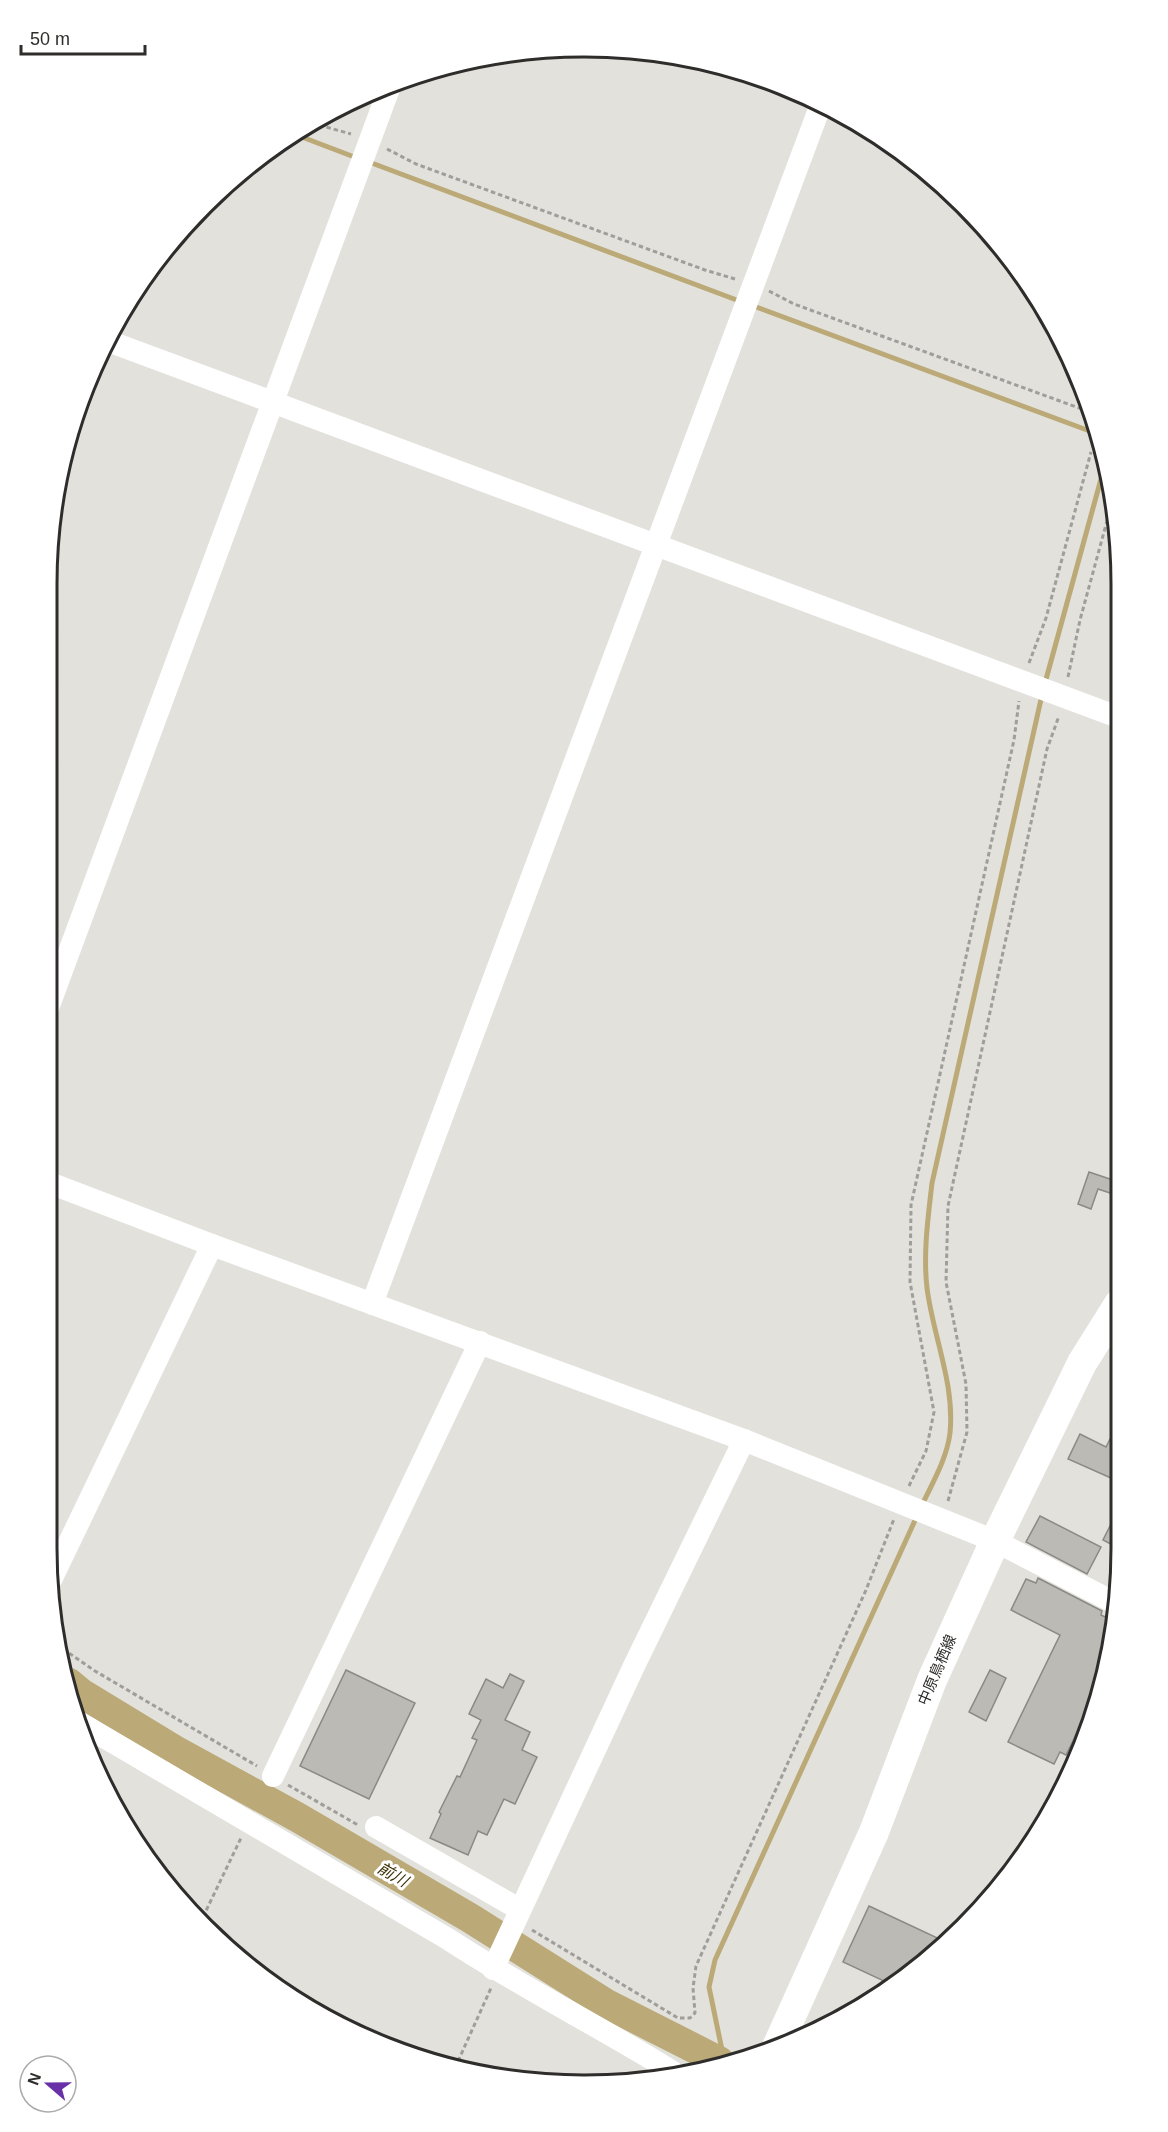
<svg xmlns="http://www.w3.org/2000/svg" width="1168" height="2132" viewBox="0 0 1168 2132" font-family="Arial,'Noto Sans JP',sans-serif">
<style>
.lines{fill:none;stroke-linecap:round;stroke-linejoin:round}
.stream{stroke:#ba7;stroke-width:5}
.river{stroke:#ba7;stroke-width:30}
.building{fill:#bcbab5;stroke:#8a8984;stroke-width:1.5}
.path{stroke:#9f9e9a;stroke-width:3;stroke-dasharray:4.5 3;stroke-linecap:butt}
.minor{stroke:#fff;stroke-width:22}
.major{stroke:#fff;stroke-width:30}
.labels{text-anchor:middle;stroke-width:6;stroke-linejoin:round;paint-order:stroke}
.street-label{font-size:15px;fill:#2e2d2b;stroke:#fff}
.water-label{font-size:16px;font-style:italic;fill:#3b2e03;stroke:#fff}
.rim{fill:none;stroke:#2e2d2b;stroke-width:3}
</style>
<rect width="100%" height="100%" fill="#e2e1dc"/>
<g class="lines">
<g class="stream">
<polyline points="294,134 357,158"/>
<polyline points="369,162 742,302"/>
<polyline points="751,305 1095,433"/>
<polyline points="1045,683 1104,468"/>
<path d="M922 1505C933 1482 947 1458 950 1433 955 1384 933 1336 927 1288 923 1254 928 1218 932 1183L1042 695"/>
<polyline points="730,2058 722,2050 709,1987 715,1960 917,1516"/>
</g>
<polyline class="river" points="69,1683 81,1693 178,1752 297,1817 470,1918 605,2003 719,2061"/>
</g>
<g class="building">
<polygon points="1089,1172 1119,1182 1119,1196 1098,1189 1091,1209 1078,1204"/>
<polygon points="1120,1419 1120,1482 1068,1459 1080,1434 1106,1447"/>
<polygon points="1120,1506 1120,1549 1103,1540"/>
<polygon points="1040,1516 1101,1547 1087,1574 1026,1542"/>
<polygon points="1038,1578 1102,1611 1101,1615 1114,1621 1105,1676 1066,1755 1060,1752 1054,1764 1008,1742 1060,1635 1011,1610 1026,1579 1036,1583"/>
<polygon points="346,1670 415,1703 369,1799 300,1766"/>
<polygon points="990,1670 1006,1678 986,1721 969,1712"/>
<polygon points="510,1674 524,1681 505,1720 530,1732 522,1750 537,1757 515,1804 504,1799 487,1835 478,1831 468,1855 430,1838 441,1814 439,1812 457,1776 460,1777 477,1740 472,1738 481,1720 469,1714 486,1679 503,1688"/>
<polygon points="869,1906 946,1942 939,1952 888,1983 843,1962"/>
</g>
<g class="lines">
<g class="path">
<polyline points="312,123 351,134"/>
<polyline points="387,149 416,164 705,270 735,279"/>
<polyline points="769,291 794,304 1090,412"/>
<polyline points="1029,663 1046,618 1091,452"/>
<polyline points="1068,677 1080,620 1113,499"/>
<polyline points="909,1486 926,1451 934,1412 910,1282 911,1205 1014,740 1019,701"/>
<polyline points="948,1501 967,1432 966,1384 946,1282 948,1206 1047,749 1059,716"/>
<polyline points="63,1649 95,1671 257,1766"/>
<polyline points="288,1785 358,1825"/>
<polyline points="203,1917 241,1838"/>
<polyline points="532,1930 678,2018 690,2018 695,2013 693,1988 696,1966 866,1590 894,1519"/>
<polyline points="455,2068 491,1988"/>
</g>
<g class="minor">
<polyline points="108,341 1118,717"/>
<polyline points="47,1011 390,86"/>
<polyline points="47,1182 212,1245 744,1440 995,1541 1117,1604"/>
<polyline points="372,1304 821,104"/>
<polyline points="52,1578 212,1245"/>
<path d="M75 1720 448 1939C521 1987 599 2026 673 2072"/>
<polyline points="273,1776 480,1342"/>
<polyline points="376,1827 519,1909"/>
<polyline points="493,1969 634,1666 744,1440"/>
</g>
<polyline class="major" points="777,2047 874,1832 932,1680 995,1541 1082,1363 1119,1304"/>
</g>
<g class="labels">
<g class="street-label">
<text transform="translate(937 1670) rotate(-67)" y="5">中原鳥栖線</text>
</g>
<g class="water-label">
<text transform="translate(393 1874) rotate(30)" y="6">前川</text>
</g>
</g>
<path d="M0 0H1168V2132H0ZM584 57H584A527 527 0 0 1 1111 584V1548A527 527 0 0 1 584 2075H584A527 527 0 0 1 57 1548V584A527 527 0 0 1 584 57Z" fill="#fff" fill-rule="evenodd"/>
<path class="rim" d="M584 57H584A527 527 0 0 1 1111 584V1548A527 527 0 0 1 584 2075H584A527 527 0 0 1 57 1548V584A527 527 0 0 1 584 57Z"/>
<g transform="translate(48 2084) rotate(290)"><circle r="28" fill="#ffffff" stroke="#ababaa" stroke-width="1.5"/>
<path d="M0-4.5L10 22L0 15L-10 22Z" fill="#6931a8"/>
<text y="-9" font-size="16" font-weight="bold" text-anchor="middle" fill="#2e2d2b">N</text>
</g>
<path d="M21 45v9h124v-9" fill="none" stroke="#2e2d2b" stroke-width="3"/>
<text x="30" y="45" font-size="18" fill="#2e2d2b" stroke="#ffffff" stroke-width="4.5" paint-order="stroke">50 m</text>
</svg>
